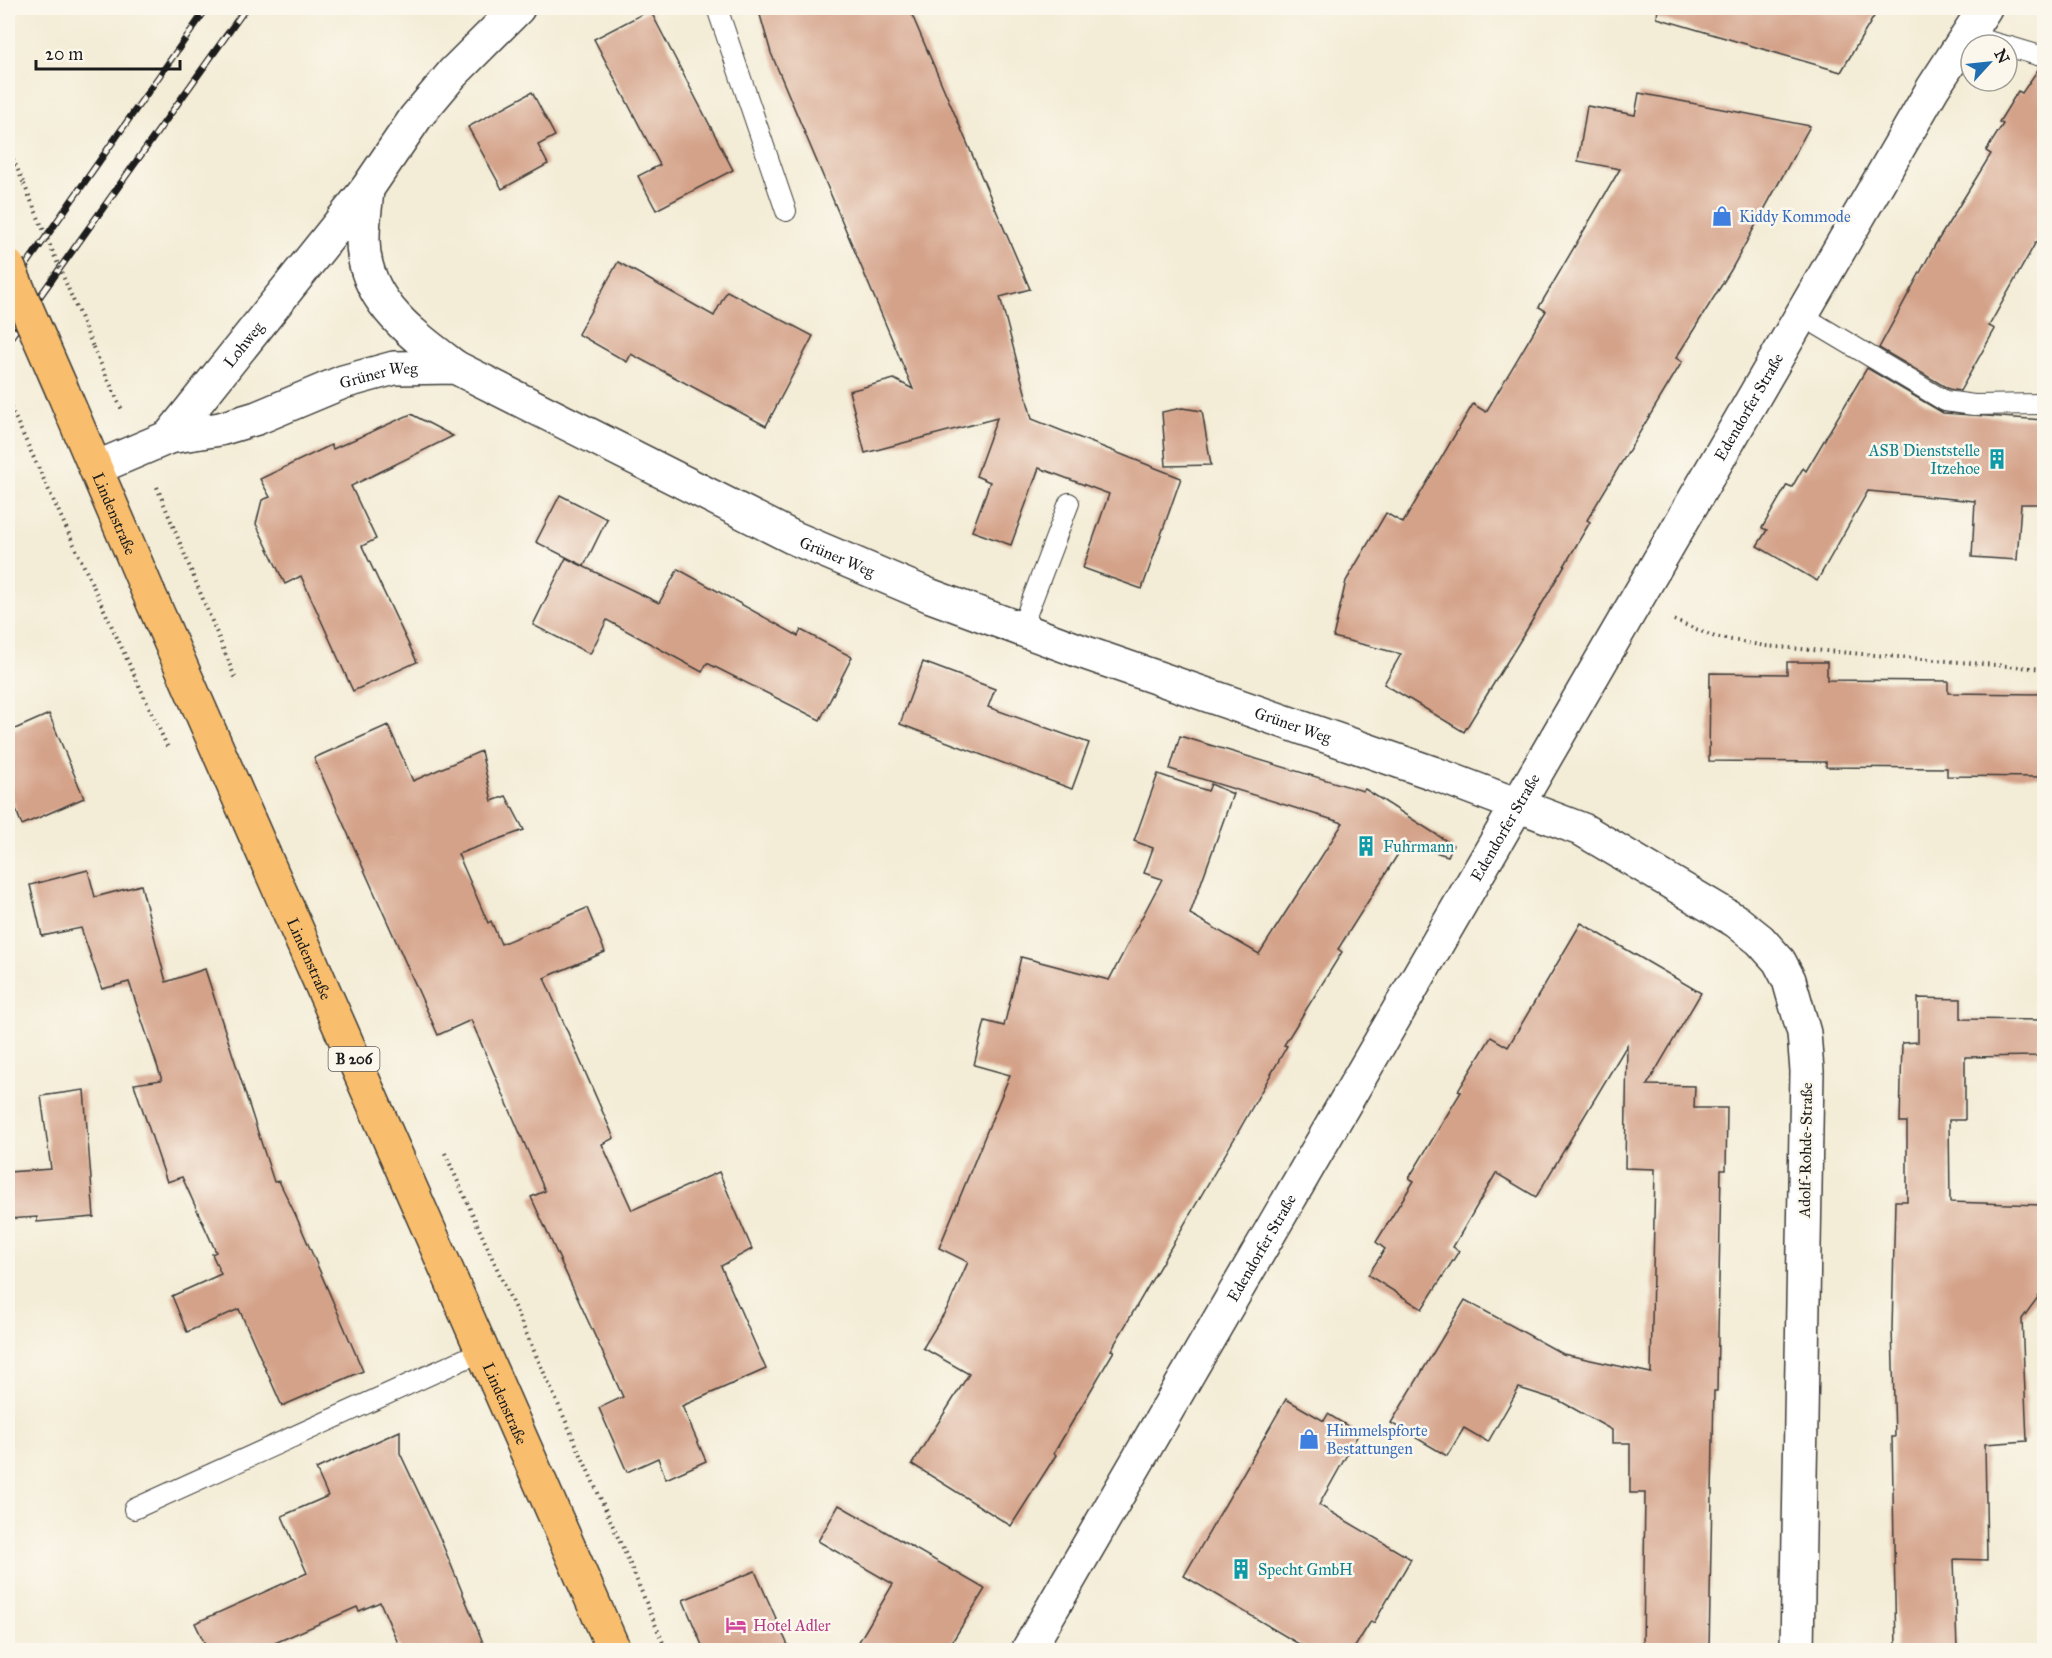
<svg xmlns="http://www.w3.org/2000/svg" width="2052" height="1658" viewBox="0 0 2052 1658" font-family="'IM FELL Great Primer',serif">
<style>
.building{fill:#d4a289}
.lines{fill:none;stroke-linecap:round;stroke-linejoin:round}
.service-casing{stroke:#3c3b38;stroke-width:22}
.minor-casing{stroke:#3c3b38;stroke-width:36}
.tertiary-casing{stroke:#3c3b38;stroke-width:36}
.primary-casing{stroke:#3c3b38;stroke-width:36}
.path{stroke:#3c3b38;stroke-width:4;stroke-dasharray:1.5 4.5;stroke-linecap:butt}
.service{stroke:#fff;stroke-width:20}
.minor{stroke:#fff;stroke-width:33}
.tertiary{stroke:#fff;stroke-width:33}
.primary{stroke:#f9be6d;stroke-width:33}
.rail-casing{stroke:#1c1c1c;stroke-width:7}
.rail{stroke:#fbf7ec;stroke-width:4.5;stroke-dasharray:14;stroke-linecap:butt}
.primary-bridge-casing{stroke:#3c3b38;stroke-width:36;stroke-linecap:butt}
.path-bridge{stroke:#3c3b38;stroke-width:4;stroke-dasharray:1.5 4.5;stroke-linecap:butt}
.primary-bridge{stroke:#f9be6d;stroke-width:33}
.labels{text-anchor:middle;stroke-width:5;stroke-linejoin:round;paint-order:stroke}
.shield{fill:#fbf7ec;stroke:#5f5e5a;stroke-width:1.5}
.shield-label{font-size:15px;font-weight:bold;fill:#1c1c1c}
.shop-label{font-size:16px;fill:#366cbe;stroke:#fbf7ec;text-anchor:start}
.street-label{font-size:16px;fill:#1c1c1c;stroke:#fbf7ec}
.culture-label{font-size:16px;fill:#0d838f;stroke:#fbf7ec;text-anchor:start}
.hotel-label{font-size:16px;fill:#b23c85;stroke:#fbf7ec;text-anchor:start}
</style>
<rect width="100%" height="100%" fill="#fbf7ec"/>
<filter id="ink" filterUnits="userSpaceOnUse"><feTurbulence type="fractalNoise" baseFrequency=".0167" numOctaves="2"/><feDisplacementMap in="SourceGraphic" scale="12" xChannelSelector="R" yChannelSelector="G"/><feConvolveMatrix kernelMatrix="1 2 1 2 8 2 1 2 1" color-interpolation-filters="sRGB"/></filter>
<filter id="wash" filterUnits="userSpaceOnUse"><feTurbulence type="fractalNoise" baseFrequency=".008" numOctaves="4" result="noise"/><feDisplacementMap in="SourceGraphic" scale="24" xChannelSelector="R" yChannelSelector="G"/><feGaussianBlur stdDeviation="1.35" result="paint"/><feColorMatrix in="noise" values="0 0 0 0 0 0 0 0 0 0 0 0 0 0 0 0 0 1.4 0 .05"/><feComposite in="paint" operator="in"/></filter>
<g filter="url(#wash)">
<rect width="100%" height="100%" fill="#f3ecd6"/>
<g id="blocks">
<g class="building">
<polygon points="758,8 909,8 1030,289 1000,297 1032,419 1181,478 1142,589 1083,568 1109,494 1039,468 1011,545 972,531 990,482 976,476 997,418 865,453 849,391 894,379 913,389 771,53"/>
<polygon points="1658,8 1879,8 1841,72 1657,18"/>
<polygon points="650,10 733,170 656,210 638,176 660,165 594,39"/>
<polygon points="2039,68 2044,69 2044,242 2036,242 1989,326 1995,329 1960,391 1949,389 1879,348 1935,245 1991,154 1986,151 2003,124 1999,122 2018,91 2022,93"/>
<polygon points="532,92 555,136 538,145 548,164 502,189 468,127"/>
<polygon points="1639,93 1810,126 1731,270 1676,358 1682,362 1587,520 1590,522 1526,631 1464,732 1384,684 1401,654 1333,637 1346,581 1386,513 1403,523 1473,404 1486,412 1546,311 1539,307 1620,169 1578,161 1587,106 1635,115"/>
<polygon points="618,262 714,316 727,291 813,336 766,426 631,354 627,362 578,334"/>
<polygon points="1867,368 1943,413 2044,420 2044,504 2021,504 2017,560 1972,557 1975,501 1868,491 1817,581 1757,546 1767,530 1762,528 1787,485 1792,487 1803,468 1806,471"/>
<polygon points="1182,408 1202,411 1211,465 1166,466 1162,412"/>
<polygon points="411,414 453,436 351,486 376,539 362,546 417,662 353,691 301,576 285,584 256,524 262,500 270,497 260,479 331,445 333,449"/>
<polygon points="560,495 607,519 584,566 536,542"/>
<polygon points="566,558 659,603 678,569 798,636 801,630 852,657 820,720 707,663 702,672 607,620 590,654 533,625"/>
<polygon points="923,662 995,689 988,707 1089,743 1072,789 900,724"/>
<polygon points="1787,662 1827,662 1827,680 1948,681 1948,693 2044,694 2044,777 1947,776 1947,768 1826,767 1826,762 1709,761 1710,673 1787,674"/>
<polygon points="49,714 84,798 22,825 8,790 8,732"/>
<polygon points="388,725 413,781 481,751 492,801 506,796 524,830 458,854 488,923 491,921 501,944 587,908 605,952 544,978 614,1138 602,1144 632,1210 719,1172 752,1249 721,1266 766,1369 682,1406 706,1461 666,1479 658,1458 627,1472 599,1408 623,1397 531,1197 545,1191 471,1020 438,1035 314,758"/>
<polygon points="1180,736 1363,791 1365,789 1453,845 1448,856 1405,843 1338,949 1342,952 1284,1045 1287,1046 1237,1134 1111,1350 1114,1351 1054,1453 1056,1455 1011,1526 912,1464 969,1374 923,1348 948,1307 968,1262 939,1248 1010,1075 974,1065 985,1021 1004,1026 1021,957 1109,980 1162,879 1144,873 1153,848 1134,841 1158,774 1208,791 1211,784 1233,794 1190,914 1259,954 1343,823 1170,769"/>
<polygon points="88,870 95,897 141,885 166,982 205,969 274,1182 279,1181 296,1216 363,1371 282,1406 239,1309 187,1332 172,1296 221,1274 212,1254 216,1252 182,1177 167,1182 134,1084 162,1080 129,982 102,989 81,928 42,936 30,885"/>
<polygon points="1581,923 1701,993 1647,1085 1695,1086 1694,1108 1727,1108 1726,1170 1721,1170 1717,1391 1714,1391 1709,1650 1643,1650 1645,1493 1630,1493 1630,1443 1612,1443 1612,1430 1560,1401 1519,1388 1488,1442 1464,1428 1447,1456 1391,1423 1465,1300 1563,1354 1651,1373 1655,1169 1625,1168 1627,1045 1536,1197 1496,1173 1453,1247 1459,1251 1422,1309 1368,1275 1385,1249 1376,1242 1414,1181 1409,1178 1461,1092 1458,1091 1491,1037 1508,1047"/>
<polygon points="1918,998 1961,999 1961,1019 2040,1020 2039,1056 1965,1057 1965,1120 1949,1120 1950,1202 2044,1205 2044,1289 2022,1319 2027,1441 1985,1444 1987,1560 1954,1559 1957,1650 1896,1650 1892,1437 1895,1437 1892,1329 1895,1201 1907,1201 1907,1122 1900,1122 1902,1043 1918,1042"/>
<polygon points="84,1090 94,1217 37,1222 37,1217 8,1219 8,1172 51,1169 41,1096"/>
<polygon points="1286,1399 1324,1421 1328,1414 1359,1433 1319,1505 1411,1559 1374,1623 1371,1621 1353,1650 1309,1650 1184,1576"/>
<polygon points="400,1431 400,1453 440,1538 486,1650 401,1650 380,1602 359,1611 357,1607 259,1650 208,1650 195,1623 307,1573 282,1516 328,1496 316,1469"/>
<polygon points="839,1505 985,1589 947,1650 854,1650 893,1584 818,1541"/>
<polygon points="755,1571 790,1650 704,1650 683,1600"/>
</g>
</g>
</g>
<g filter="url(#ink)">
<use href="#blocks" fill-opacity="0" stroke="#3c3b38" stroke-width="1.5"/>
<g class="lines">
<g class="service-casing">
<g id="service">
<polyline points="717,8 786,211"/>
<polyline points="1967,35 2002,45"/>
<polyline points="2007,46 2044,57"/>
<polyline points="1801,315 1945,401 1974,405 2044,404"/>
<polyline points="1021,629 1069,503"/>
<polyline points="134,1509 482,1351"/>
</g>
</g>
<g class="minor-casing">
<g id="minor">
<path d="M367 189C366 205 363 220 363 236 361 298 410 333 455 367"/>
<path id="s1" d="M169 437 220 429 257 418 343 382 394 368 455 367 792 537 931 596 1080 651 1433 773 1583 830 1736 921 1760 940 1779 961 1789 980 1804 1033 1807 1071 1797 1650"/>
<path id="s2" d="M96 468 169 437 367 189 416 117 453 73 518 8"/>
</g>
</g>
<g class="tertiary-casing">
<g id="tertiary">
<path id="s3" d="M1028 1650 1933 88 1985 8"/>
</g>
</g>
<g class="primary-casing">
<g id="primary">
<path id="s4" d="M63 392 147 589 614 1650"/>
</g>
</g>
<g class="path">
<polyline points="8,148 24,184"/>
<polyline points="93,347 123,412"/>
<polyline points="8,402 168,748"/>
<polyline points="157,487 236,680"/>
<polyline points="1674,620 1715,637 1765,646 2044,669"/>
<polyline points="445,1153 630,1564 666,1650"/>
</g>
<use href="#service" class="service"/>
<use href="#minor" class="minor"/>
<use href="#tertiary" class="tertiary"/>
<use href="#primary" class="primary"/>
<g class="rail-casing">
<g id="rail">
<polyline points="8,291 207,8"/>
<polyline points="8,341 246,8"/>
</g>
</g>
<use href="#rail" class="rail"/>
<g class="primary-bridge-casing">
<polyline id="primary-bridge" points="8,266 63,392"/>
</g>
<polyline class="path-bridge" points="24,184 93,347"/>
<use href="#primary-bridge" class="primary-bridge"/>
</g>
</g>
<defs>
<g id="shop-bare" transform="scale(1.62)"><path d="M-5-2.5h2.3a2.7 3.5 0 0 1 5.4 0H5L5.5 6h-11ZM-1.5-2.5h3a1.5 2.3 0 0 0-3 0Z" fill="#3f7fe0" stroke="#fbf7ec" stroke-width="2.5" paint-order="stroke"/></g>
<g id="building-bare" transform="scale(1.62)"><path d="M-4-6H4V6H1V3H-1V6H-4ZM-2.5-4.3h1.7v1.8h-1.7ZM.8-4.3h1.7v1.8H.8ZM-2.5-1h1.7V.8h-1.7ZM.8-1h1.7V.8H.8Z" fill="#0f9aa8" stroke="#fbf7ec" stroke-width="2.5" paint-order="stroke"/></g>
<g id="hotel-bare" transform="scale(1.62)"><path d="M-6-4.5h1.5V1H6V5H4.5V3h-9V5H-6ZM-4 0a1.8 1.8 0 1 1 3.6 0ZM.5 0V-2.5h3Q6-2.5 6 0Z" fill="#d1479c" stroke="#fbf7ec" stroke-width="2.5" paint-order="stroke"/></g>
</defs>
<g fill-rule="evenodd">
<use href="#shop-bare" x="1722" y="216"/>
<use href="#building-bare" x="1997" y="459"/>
<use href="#building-bare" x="1366" y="846"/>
<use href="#shop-bare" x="1309" y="1439"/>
<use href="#building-bare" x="1241" y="1569"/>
<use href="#hotel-bare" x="736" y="1625"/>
</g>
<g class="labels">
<rect class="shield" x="328.5" y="1047" width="51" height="24" rx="4.5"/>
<g class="shield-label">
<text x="354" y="1064">B 206</text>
</g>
<g class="shop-label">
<text x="1739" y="222">Kiddy Kommode</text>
<text x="1326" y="1436">Himmelspforte<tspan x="1326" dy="18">Bestattungen</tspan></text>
</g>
<g class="street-label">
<text dy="6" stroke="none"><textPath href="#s2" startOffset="198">Lohweg</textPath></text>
<text dy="6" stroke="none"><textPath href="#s1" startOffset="220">Grüner Weg</textPath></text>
<text dy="6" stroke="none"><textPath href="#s3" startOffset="1437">Edendorfer Straße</textPath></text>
<text dy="6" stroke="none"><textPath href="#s4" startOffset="132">Lindenstraße</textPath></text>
<text dy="6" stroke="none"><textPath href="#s1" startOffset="724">Grüner Weg</textPath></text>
<text dy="6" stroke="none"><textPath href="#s1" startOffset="1210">Grüner Weg</textPath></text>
<text dy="6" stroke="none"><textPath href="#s3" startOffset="951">Edendorfer Straße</textPath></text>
<text dy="6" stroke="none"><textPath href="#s4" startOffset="618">Lindenstraße</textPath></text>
<text transform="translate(1805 1150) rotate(-89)" y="6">Adolf-Rohde-Straße</text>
<text dy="6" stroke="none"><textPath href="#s3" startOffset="465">Edendorfer Straße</textPath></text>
<text dy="6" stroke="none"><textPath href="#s4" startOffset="1104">Lindenstraße</textPath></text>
</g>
<g class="culture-label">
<text x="1980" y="456" text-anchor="end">ASB Dienststelle<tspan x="1980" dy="18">Itzehoe</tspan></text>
<text x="1383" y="852">Fuhrmann</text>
<text x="1258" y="1575">Specht GmbH</text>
</g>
<g class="hotel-label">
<text x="753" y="1631">Hotel Adler</text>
</g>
</g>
<rect width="2052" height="1658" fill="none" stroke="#fbf7ec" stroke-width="30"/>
<g transform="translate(1989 63) rotate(63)"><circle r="28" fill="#fbf7ec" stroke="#a29f99" stroke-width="1.5"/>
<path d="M0-4.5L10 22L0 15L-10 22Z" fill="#1f6fb2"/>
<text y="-9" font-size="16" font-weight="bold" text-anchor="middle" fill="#1c1c1c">N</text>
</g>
<path d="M36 60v9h144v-9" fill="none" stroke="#1c1c1c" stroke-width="3"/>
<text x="45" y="60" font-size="18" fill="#1c1c1c" stroke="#fbf7ec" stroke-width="4.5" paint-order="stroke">20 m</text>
</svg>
